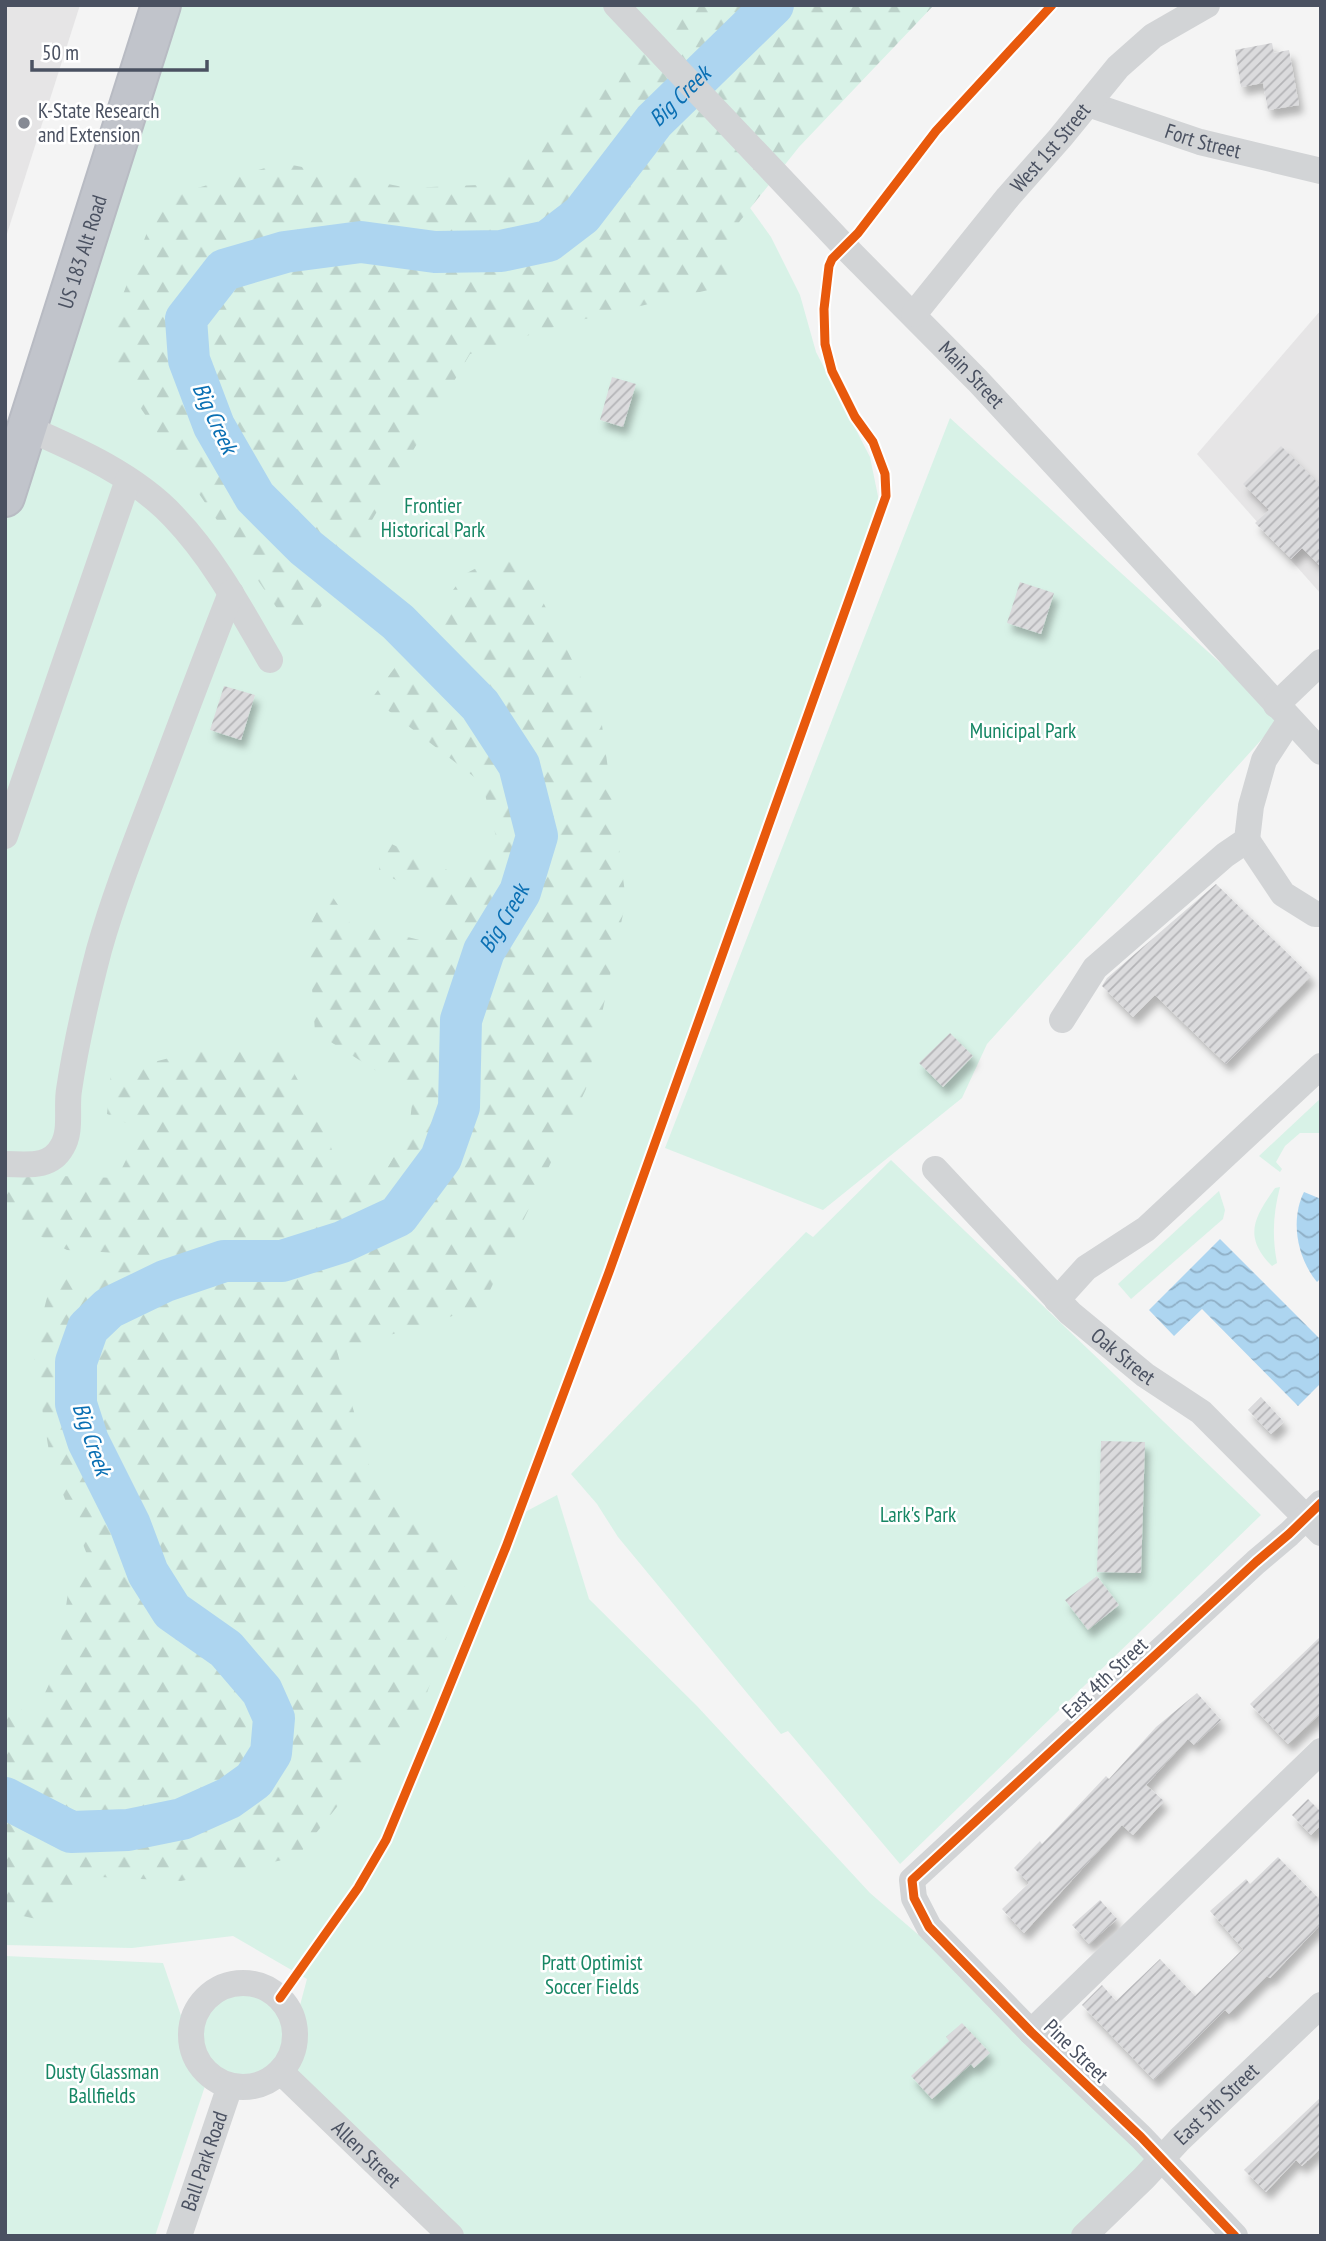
<svg xmlns="http://www.w3.org/2000/svg" width="1326" height="2241" viewBox="0 0 1326 2241" font-family="'PT Sans Narrow',sans-serif">
<style>
.education{fill:#e6e5e6}
.green{fill:#d8f2e7}
.forest{fill:url(#forest-firs)}
.water{fill:url(#water-waves)}
.lines{fill:none;stroke-linecap:round;stroke-linejoin:round}
.river{stroke:#add5f0;stroke-width:42}
.building{fill:url(#building-hatch);filter:url(#shadow)}
.highway-casing{stroke:#b8bbc3;stroke-width:42}
.minor{stroke:#d2d4d6;stroke-width:26}
.highway{stroke:#c1c4cb;stroke-width:38}
.cycleway-casing{stroke:#fff;stroke-width:13}
.cycleway{stroke:#e8590c;stroke-width:9}
.poi-dot{fill:#868a94;stroke:#fff;stroke-width:2.5}
.labels{text-anchor:middle;stroke-width:5;stroke-linejoin:round;paint-order:stroke}
.poi-label{font-size:21px;fill:#4a5161;stroke:#fff;text-anchor:start}
.street-label{font-size:21px;fill:#4a5161;stroke:#fff}
.park-label{font-size:21px;fill:#168664;stroke:#fff}
.water-label{font-size:23px;font-style:italic;fill:#0a6fb3;stroke:#fff}
</style>
<defs>
<pattern id="forest-firs" width="22" height="20" patternUnits="userSpaceOnUse" patternTransform="scale(1.75)"><rect width="22" height="20" fill="#d8f2e7"/><path d="M5 1l3.5 6h-7zM16 11l3.5 6h-7z" fill="#bbd1c9"/></pattern>
<pattern id="water-waves" width="16" height="10" patternUnits="userSpaceOnUse" patternTransform="scale(1.75)"><rect width="16" height="10" fill="#add5f0"/><path d="M0 5q4-4 8 0t8 0" fill="none" stroke="#8fafc6"/></pattern>
<pattern id="building-hatch" width="6" height="6" patternUnits="userSpaceOnUse" patternTransform="scale(1.75)"><rect width="6" height="6" fill="#dbdbdd"/><path d="M-1 1l2-2M0 6l6-6M5 7l2-2" fill="none" stroke="#b4b4b7"/></pattern>
<filter id="shadow"><feDropShadow dx="4.5" dy="8" stdDeviation="3.5" flood-color="#0004"/></filter>
</defs>
<rect width="100%" height="100%" fill="#f4f4f4"/>
<g class="education">
<polygon points="5,5 80,5 5,240"/>
<polygon points="1321,310 1321,594 1197,454"/>
</g>
<g class="green">
<path d="M161 5H773L719 165 771 237 800 295 816 352 870 457 879 501 860 558 773 794 614 1243 510 1520 557 1495 589 1599 697 1706 870 1893 1031 2032 1162 2159 1084 2236H451L282 2073C247 2092 217 2096 195 2056L205 2086 155 2236H5V1956L163 1963 192 2048C192 2037 191 2026 195 2016 210 1982 256 1972 282 2000 288 2007 291 2015 295 2024L307 1979 233 1936 132 1948 5 1945V497Z"/>
<polygon points="950,418 1281,718 987,1044 962,1098 823,1210 665,1148"/>
<polygon points="1321,1098 1321,1133 1300,1133 1285,1146 1276,1162 1282,1169 1280,1172 1259,1156"/>
<polygon points="891,1160 1261,1515 900,1864 788,1731 781,1734 618,1537 597,1504 571,1474 806,1232 813,1237"/>
<path d="M1280 1187C1273 1214 1272 1236 1277 1263L1272 1266C1242 1236 1255 1217 1275 1188Z"/>
<polygon points="1219,1191 1225,1210 1223,1219 1131,1299 1118,1284"/>
</g>
<g class="forest">
<polygon points="688,5 934,5 799,147 728,236 738,283 564,324 470,354 300,642 114,369 115,315 160,199 282,163 408,188 501,184"/>
<polygon points="505,553 536,588 601,718 626,900 586,1089 482,1307 337,1351 373,1480 468,1576 422,1707 352,1788 297,1857 181,1881 100,1877 50,1922 5,1912 5,1696 33,1719 57,1667 68,1593 90,1562 51,1464 33,1352 52,1278 114,1280 118,1253 67,1250 5,1218 5,1174 117,1178 141,1130 107,1114 111,1073 212,1047 281,1050 326,1130 342,1185 386,1170 409,1131 413,1094 315,1032 308,929 328,890 350,923 428,942 449,908 379,871 383,840 460,876 498,844 482,783 372,698 465,574"/>
</g>
<g class="water">
<path d="M1304 1192 1321 1199V1278L1317 1282C1297 1258 1290 1220 1304 1192Z"/>
<polygon points="1220,1239 1321,1340 1321,1383 1298,1406 1202,1309 1174,1336 1149,1310"/>
</g>
<g class="lines">
<path class="river" id="s1" d="M5 1798 71 1832 128 1830 182 1819 229 1798 254 1780 271 1753 274 1718 262 1691 226 1649 172 1611 148 1573 130 1525 88 1441 76 1404V1362L88 1328 109 1308 165 1281 224 1261H282L342 1242 398 1216 441 1158 459 1107 461 1020 484 951 520 892 537 836 519 765 480 705 398 622 305 547 255 497 214 426 189 360 186 319 224 270 285 252 361 242 435 252 501 251 548 241 582 215 654 121 773 5"/>
</g>
<g class="building">
<polygon points="1272,43 1274,53 1289,50 1299,105 1268,110 1263,83 1241,87 1235,50"/>
<polygon points="612,377 636,384 623,427 600,420"/>
<polygon points="1281,446 1321,486 1321,567 1302,548 1291,559 1255,523 1269,510 1243,484"/>
<polygon points="1020,582 1054,593 1041,634 1007,623"/>
<polygon points="224,686 255,695 241,740 210,730"/>
<polygon points="1216,884 1311,976 1226,1064 1155,995 1133,1017 1102,986 1107,978"/>
<polygon points="950,1033 973,1056 943,1087 919,1063"/>
<polygon points="1261,1397 1284,1422 1271,1434 1248,1410"/>
<polygon points="1101,1441 1145,1442 1141,1573 1097,1572"/>
<polygon points="1097,1576 1119,1605 1088,1630 1065,1600"/>
<polygon points="1321,1636 1321,1713 1288,1744 1250,1704"/>
<polygon points="1197,1693 1221,1720 1194,1745 1188,1739 1146,1785 1164,1801 1133,1835 1122,1825 1024,1933 1002,1909 1029,1883 1014,1868 1040,1841 1042,1844 1106,1776 1109,1779 1156,1727"/>
<polygon points="1308,1799 1321,1812 1321,1825 1311,1835 1292,1815"/>
<polygon points="1278,1857 1321,1901 1321,1924 1270,1978 1267,1976 1229,2014 1225,2010 1154,2080 1082,2005 1102,1985 1116,2001 1160,1959 1195,1996 1243,1949 1210,1911 1246,1879 1250,1884"/>
<polygon points="1100,1900 1117,1919 1089,1944 1072,1925"/>
<polygon points="962,2023 990,2053 974,2068 971,2064 932,2099 911,2076 949,2041 946,2037"/>
<polygon points="1321,2097 1321,2148 1302,2166 1296,2160 1266,2192 1244,2170"/>
</g>
<g class="lines">
<g class="highway-casing">
<g id="highway">
<path id="s9" d="M5 497 161 5"/>
</g>
</g>
<g class="minor">
<path id="s2" d="M616 5 845 247 978 381 1321 752"/>
<path id="s3" d="M1088 104 1200 142 1321 171"/>
<path id="s4" d="M914 314 1008 197 1060 138 1118 67 1153 36 1207 5"/>
<path d="M27 428C78 450 136 476 174 517 214 559 241 610 270 660"/>
<polyline points="1276,705 1321,662"/>
<polyline points="5,836 128,480"/>
<polyline points="1247,840 1283,894 1315,914 1321,914"/>
<polyline points="1062,1020 1095,968 1225,855 1247,840 1251,806 1264,760 1290,720"/>
<path d="M5 1164C26 1164 50 1169 62 1147 72 1131 66 1108 69 1090 76 1043 87 996 99 950 116 890 139 834 161 776 184 715 207 654 231 593"/>
<path id="s5" d="M935 1169 1070 1313 1145 1375 1201 1412 1321 1533"/>
<polyline points="1057,1300 1086,1268 1146,1229 1321,1066"/>
<circle cx="243" cy="2035" r="52"/>
<polyline points="1031,2032 1321,1751"/>
<path id="s6" d="M282 2073 451 2236"/>
<path id="s7" d="M179 2236 230 2086"/>
<path id="s8" d="M1084 2236 1144 2178 1180 2139 1321 2005"/>
<polyline points="1235,2236 1141,2137 1031,2032 929,1927 914,1898 912,1880 1256,1562 1289,1534 1321,1503"/>
</g>
<use href="#highway" class="highway"/>
<g class="cycleway-casing">
<g id="cycleway">
<polyline points="280,1998 358,1888 386,1840 435,1722 506,1547 609,1272 886,496 885,474 873,442 855,417 832,371 825,344 824,309 829,266 832,259 858,233 936,131 1052,5"/>
<polyline points="1235,2236 1141,2137 1031,2032 929,1927 914,1898 912,1880 1256,1562 1289,1534 1321,1503"/>
</g>
</g>
<use href="#cycleway" class="cycleway"/>
</g>
<circle class="poi-dot" cx="24" cy="123" r="7"/>
<g class="labels">
<g class="poi-label">
<text x="38" y="118">K-State Research<tspan x="38" dy="24">and Extension</tspan></text>
</g>
<g class="street-label">
<text dy="7" stroke="none"><textPath href="#s3" startOffset="121">Fort Street</textPath></text>
<text dy="7" stroke="none"><textPath href="#s4" startOffset="215">West 1st Street</textPath></text>
<text dy="7" stroke="none"><textPath href="#s9" startOffset="257">US 183 Alt Road</textPath></text>
<text dy="7" stroke="none"><textPath href="#s2" startOffset="513">Main Street</textPath></text>
<text dy="7" stroke="none"><textPath href="#s5" startOffset="266">Oak Street</textPath></text>
<text transform="translate(1105 1678) rotate(-43)" y="7">East 4th Street</text>
<text transform="translate(1076 2051) rotate(44)" y="7">Pine Street</text>
<text dy="7" stroke="none"><textPath href="#s8" startOffset="187">East 5th Street</textPath></text>
<text dy="7" stroke="none"><textPath href="#s6" startOffset="117">Allen Street</textPath></text>
<text dy="7" stroke="none"><textPath href="#s7" startOffset="79">Ball Park Road</textPath></text>
</g>
<g class="park-label">
<text x="433" y="513">Frontier<tspan x="433" dy="24">Historical Park</tspan></text>
<text x="1023" y="738">Municipal Park</text>
<text x="918" y="1522">Lark's Park</text>
<text x="592" y="1970">Pratt Optimist<tspan x="592" dy="24">Soccer Fields</tspan></text>
<text x="102" y="2079">Dusty Glassman<tspan x="102" dy="24">Ballfields</tspan></text>
</g>
<g class="water-label">
<text dy="8" stroke="none"><textPath href="#s1" startOffset="2777">Big Creek</textPath></text>
<text transform="translate(215 418) rotate(65)" y="8">Big Creek</text>
<text dy="8" stroke="none"><textPath href="#s1" startOffset="1454">Big Creek</textPath></text>
<text transform="translate(92 1439) rotate(71)" y="8">Big Creek</text>
</g>
</g>
<rect width="1326" height="2241" fill="none" stroke="#4a5161" stroke-width="14"/>
<path d="M32 60v10h175v-10" fill="none" stroke="#4a5161" stroke-width="3.5"/>
<text x="42" y="60" font-size="21" fill="#4a5161" stroke="#ffffff" stroke-width="5" paint-order="stroke">50 m</text>
</svg>
